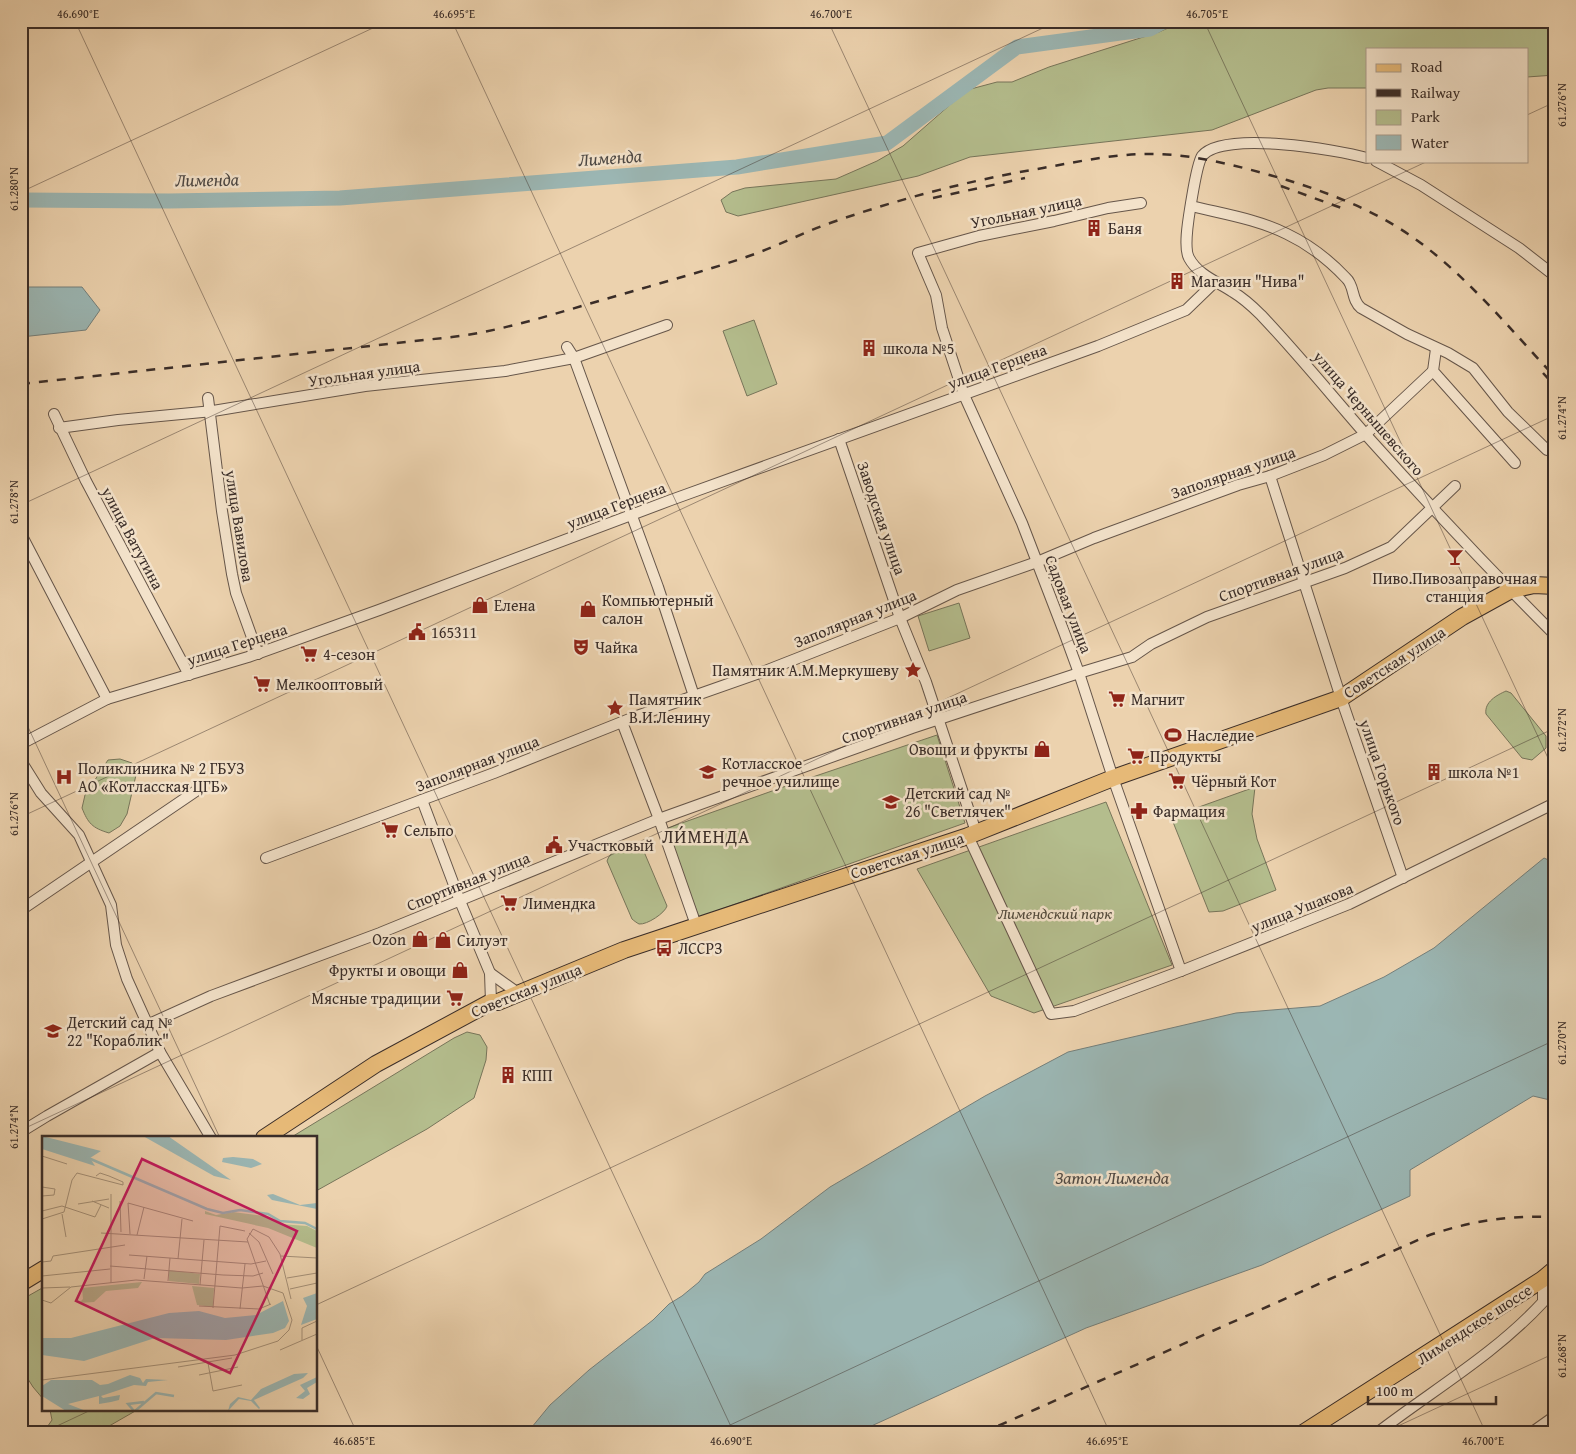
<svg xmlns="http://www.w3.org/2000/svg" width="1576" height="1454" viewBox="0 0 1576 1454" font-family="'Gentium Book Plus',serif">
<style>
.green{fill:#b4bd8d;stroke:#77755a}
.water{fill:#9bb6b3;stroke:#747f7b}
.lines{fill:none;stroke-linecap:round;stroke-linejoin:round}
.river{stroke:#9bb6b3;stroke-width:15}
.street-casing{stroke:#66564a;stroke-width:12}
.primary-casing{stroke:#3a2d28;stroke-width:18}
.street{stroke:#f3e2ca;stroke-width:10}
.primary{stroke:#e6b977;stroke-width:16}
.rail{stroke:#3a2d28;stroke-width:2.5;stroke-dasharray:9 9;stroke-linecap:butt}
.ticks{fill:none;stroke:#3a2d28;stroke-width:1;stroke-opacity:0.45}
.labels{text-anchor:middle;stroke-width:5;stroke-linejoin:round;paint-order:stroke}
.street-label{font-size:16px;fill:#3a2d28;stroke:#f3e2ca}
.poi-label{font-size:16px;fill:#3a2d28;stroke:#f3e2ca;text-anchor:start}
.park-label{font-size:16px;font-style:italic;fill:#524a3c;stroke:#f3e2ca}
.water-label{font-size:18px;font-style:italic;fill:#4d4844;stroke:#f3e2ca}
.neighbourhood-label{font-size:18px;letter-spacing:1px;fill:#3a2d28;stroke:#f3e2ca}
.inset-river{fill:none;stroke:#9bb6b3;stroke-width:2.5}
.inset-road{fill:none;stroke:#a59078;stroke-width:1}
.view{fill:#c2185b;fill-opacity:0.15;stroke:#c2185b;stroke-width:2.5}
.inset-edge{fill:none;stroke:#3a2d28;stroke-width:2.5}
.neatline{fill:none;stroke:#3a2d28;stroke-width:2}
.ticks-label{font-size:12px;text-anchor:middle;fill:#3a2d28}
</style>
<rect width="100%" height="100%" fill="#ecd2ae"/>
<filter id="stains"><feTurbulence type="fractalNoise" baseFrequency=".004" numOctaves="4"/><feColorMatrix values="0 0 0 0 .2 0 0 0 0 .09 0 0 0 0 .02 0 0 0 .5 -.17"/></filter>
<radialGradient id="worn" r=".72"><stop offset=".6" stop-color="#630" stop-opacity="0"/><stop offset="1" stop-color="#630" stop-opacity=".3"/></radialGradient>
<g class="green">
<polygon points="1184,21 1555,21 1555,75 1527,77 1527,49 1367,49 1367,88 1328,88 1316,90 1212,130 970,157 918,176 738,216 726,212 721,200 732,192 745,188 836,179 877,161 903,146 967,90 997,82 1012,82 1049,67 1159,32"/>
<polygon points="754,320 777,384 747,396 723,331"/>
<polygon points="959,603 970,638 929,651 918,616"/>
<path d="M1506 691 1511 693 1546 736V748L1532 760 1522 758 1486 714C1484 702 1497 695 1506 691Z"/>
<polygon points="937,735 965,823 699,917 665,829 789,785"/>
<path d="M120 759 132 763 136 775 127 814 120 826 109 833C92 828 88 823 82 808L85 795 108 760Z"/>
<polygon points="1255,787 1252,814 1257,839 1276,890 1223,911 1209,912 1171,817"/>
<polygon points="1106,802 1172,965 1034,1013 991,996 917,869"/>
<path d="M635 843 642 847 667 906C665 913 647 925 639 924 637 923 633 920 632 919L607 861C610 850 625 846 635 843Z"/>
<polygon points="467,1032 480,1035 487,1047 486,1060 474,1098 427,1129 316,1191 316,1138 290,1138 454,1038"/>
<polygon points="44,1287 44,1400 33,1387 21,1368 21,1300"/>
<polygon points="50,1410 137,1410 97,1433 43,1433 52,1420"/>
</g>
<g class="water">
<polygon points="26,287 82,287 100,310 86,330 21,337 21,306"/>
<polygon points="1544,858 1555,863 1555,1097 1550,1100 1533,1096 1410,1170 1410,1196 1262,1265 1086,1328 856,1433 527,1433 550,1405 589,1370 653,1320 669,1304 682,1296 699,1282 705,1274 761,1239 830,1187 985,1096 1068,1052 1236,1013 1320,1006 1384,977 1434,948"/>
</g>
<g class="lines">
<polyline class="river" points="21,200 169,201 340,198 737,167 887,143 1017,47 1150,29 1165,21"/>
<g class="street-casing">
<g id="street">
<path d="M1367 158C1338 150 1223 130 1202 156 1197 164 1193 192 1191 203 1189 216 1183 247 1189 258 1198 275 1218 282 1233 292 1243 298 1253 307 1261 315 1298 354 1332 396 1367 436 1428 504 1490 570 1555 635"/>
<polyline points="1376,161 1421,185 1519,248 1555,276"/>
<polyline points="1141,203 1108,208 1054,221 979,236 918,253 936,295 942,328 964,395 1022,523 1064,632 1079,673 1113,778 1181,971"/>
<path d="M1191 206C1223 214 1257 219 1287 234 1308 244 1330 261 1346 278 1355 286 1351 300 1361 308L1407 334 1448 353 1473 368 1508 412 1547 450"/>
<polyline points="567,347 574,358 658,587 694,696"/>
<polyline points="1436,349 1433,371 1515,463"/>
<polyline points="208,398 222,511 232,574 236,593 258,654"/>
<polyline points="54,414 86,481 189,675"/>
<polyline points="59,428 118,420 213,411 365,386 505,371 574,358 667,325"/>
<polyline points="839,439 900,618 926,682 976,832"/>
<polyline points="1270,476 1341,698 1403,878"/>
<polyline points="21,534 107,699"/>
<polyline points="622,722 659,819 696,925"/>
<polyline points="21,744 107,699 248,657 379,610 671,500 1098,346 1186,310 1215,282"/>
<polyline points="21,761 41,793 79,835 111,905 116,945 127,979 160,1052 211,1138"/>
<polyline points="422,800 460,901 490,973 491,1002"/>
<polyline points="968,836 1051,1014 1074,1011 1181,971 1349,904 1555,803"/>
<polyline points="266,858 494,773 637,716 765,671 900,618 957,590 1037,562 1094,538 1238,485 1270,476 1324,455 1366,434 1433,371"/>
<polyline points="21,910 196,791"/>
<polyline points="490,973 518,993"/>
<polyline points="147,1025 211,996 380,933 659,819 912,728 1079,673 1132,657 1151,644 1207,617 1345,568 1391,547 1455,486"/>
<polyline points="21,1132 47,1116 160,1052"/>
<path d="M1377 1433C1433 1390 1495 1354 1543 1302V1279"/>
<polyline points="1531,1433 1555,1416"/>
</g>
</g>
<g class="primary-casing">
<g id="primary">
<polyline points="264,1138 376,1064 491,1002 498,1002 624,950 968,836 1113,778 1341,698 1462,617 1511,590 1534,585 1555,586"/>
<polyline points="21,1283 44,1269"/>
<polyline points="1303,1433 1543,1279 1555,1269"/>
</g>
</g>
<use href="#street" class="street"/>
<use href="#primary" class="primary"/>
<g class="rail">
<polyline points="1281,186 1347,210"/>
<polyline points="933,198 1025,178"/>
<polyline points="1543,373 1555,386"/>
<path d="M21 384 452 337C502 331 550 315 599 301 649 286 700 273 749 256 778 246 804 232 833 222 902 198 971 180 1043 168 1081 161 1119 153 1157 154 1199 155 1246 168 1287 180 1329 193 1371 209 1408 234 1464 272 1509 328 1555 377"/>
<path d="M982 1433 1427 1236C1469 1221 1511 1215 1555 1217"/>
</g>
</g>
<path class="ticks" d="M75 21 734 1433M452 21 1110 1433M828 21 1486 1433M1204 21 1555 773M1527 115 1555 102M21 192 388 21M21 505 1058 21M21 712 220 1138M21 817 1428 161M21 1130 1555 415M316 1305 1555 728M316 1345 357 1433M42 1433 91 1410M713 1433 1555 1040M1383 1433 1555 1353"/>
<defs>
<g id="building-bare" transform="scale(1.35)"><path d="M-4-6H4V6H1V3H-1V6H-4ZM-2.5-4.3h1.7v1.8h-1.7ZM.8-4.3h1.7v1.8H.8ZM-2.5-1h1.7V.8h-1.7ZM.8-1h1.7V.8H.8Z" fill="#8f2418" stroke="#f3e2ca" stroke-width="2.5" paint-order="stroke"/></g>
<g id="bar-bare" transform="scale(1.35)"><path d="M-6-5H6L.8 .8V4.5H3.5V6h-7V4.5H-.8V.8Z" fill="#8f2418" stroke="#f3e2ca" stroke-width="2.5" paint-order="stroke"/></g>
<g id="shop-bare" transform="scale(1.35)"><path d="M-5-2.5h2.3a2.7 3.5 0 0 1 5.4 0H5L5.5 6h-11ZM-1.5-2.5h3a1.5 2.3 0 0 0-3 0Z" fill="#8f2418" stroke="#f3e2ca" stroke-width="2.5" paint-order="stroke"/></g>
<g id="civic-bare" transform="scale(1.35)"><path d="M-.6-6.5H3V-4.5H.6V-3L4-1V1h2V6H-6V1h2V-1L-.6-3ZM-1.2 2.5V6h2.4V2.5Z" fill="#8f2418" stroke="#f3e2ca" stroke-width="2.5" paint-order="stroke"/></g>
<g id="theatre-bare" transform="scale(1.35)"><path d="M-5-5.5Q0-4 5-5.5V0Q5 5 0 6Q-5 5-5 0ZM-3.3-2.5H-1v1.5H-3.3ZM1-2.5H3.3v1.5H1ZM-2.8 1Q0 5.5 2.8 1Z" fill="#8f2418" stroke="#f3e2ca" stroke-width="2.5" paint-order="stroke"/></g>
<g id="supermarket-bare" transform="scale(1.35)"><path d="M-6-5.5h2.5l.6 2H6L4.5 2H-2.5L-4.4-4H-6ZM-1.5 3.2a1.3 1.3 0 1 0 .1 0ZM3 3.2a1.3 1.3 0 1 0 .1 0Z" fill="#8f2418" stroke="#f3e2ca" stroke-width="2.5" paint-order="stroke"/></g>
<g id="sight-bare" transform="scale(1.35)"><path d="M0-6L1.8-2.2L6-1.7L2.9 1.2L3.7 5.4L0 3.3L-3.7 5.4L-2.9 1.2L-6-1.7L-1.8-2.2Z" fill="#8f2418" stroke="#f3e2ca" stroke-width="2.5" paint-order="stroke"/></g>
<g id="stadium-bare" transform="scale(1.35)"><path d="M0-5a6.5 5 0 1 0 0 10a6.5 5 0 1 0 0-10ZM-3.5-1.8h7v3.6h-7Z" fill="#8f2418" stroke="#f3e2ca" stroke-width="2.5" paint-order="stroke"/></g>
<g id="university-bare" transform="scale(1.35)"><path d="M0-5L7-2L0 1L-7-2ZM-4 1L0 2.5L4 1V4Q0 6-4 4Z" fill="#8f2418" stroke="#f3e2ca" stroke-width="2.5" paint-order="stroke"/></g>
<g id="hospital-bare" transform="scale(1.35)"><path d="M-5-5h3v3.5h4V-5h3V5h-3V1.5h-4V5h-3Z" fill="#8f2418" stroke="#f3e2ca" stroke-width="2.5" paint-order="stroke"/></g>
<g id="school-bare" transform="scale(1.35)"><path d="M0-5L7-2L0 1L-7-2ZM-4 1L0 2.5L4 1V4Q0 6-4 4Z" fill="#8f2418" stroke="#f3e2ca" stroke-width="2.5" paint-order="stroke"/></g>
<g id="pharmacy-bare" transform="scale(1.35)"><path d="M-2-6h4v4h4v4h-4v4h-4v-4h-4v-4h4Z" fill="#8f2418" stroke="#f3e2ca" stroke-width="2.5" paint-order="stroke"/></g>
<g id="bus-bare" transform="scale(1.35)"><path d="M-5-6H5V4H4V6H2V4H-2V6H-4V4H-5ZM-3.5-4V0h7V-4ZM-3.5 1.2v1.5H-2V1.2ZM2 1.2v1.5H3.5V1.2Z" fill="#8f2418" stroke="#f3e2ca" stroke-width="2.5" paint-order="stroke"/></g>
</defs>
<g fill-rule="evenodd">
<use href="#building-bare" x="1094" y="228"/>
<use href="#building-bare" x="1177" y="281"/>
<use href="#building-bare" x="869" y="348"/>
<use href="#bar-bare" x="1455" y="557"/>
<use href="#shop-bare" x="480" y="605"/>
<use href="#shop-bare" x="588" y="609"/>
<use href="#civic-bare" x="417" y="632"/>
<use href="#theatre-bare" x="581" y="647"/>
<use href="#supermarket-bare" x="309" y="654"/>
<use href="#sight-bare" x="913" y="670"/>
<use href="#supermarket-bare" x="262" y="684"/>
<use href="#supermarket-bare" x="1117" y="699"/>
<use href="#sight-bare" x="615" y="708"/>
<use href="#stadium-bare" x="1173" y="735"/>
<use href="#shop-bare" x="1042" y="749"/>
<use href="#supermarket-bare" x="1136" y="756"/>
<use href="#university-bare" x="708" y="772"/>
<use href="#building-bare" x="1434" y="772"/>
<use href="#hospital-bare" x="64" y="777"/>
<use href="#supermarket-bare" x="1177" y="781"/>
<use href="#school-bare" x="891" y="802"/>
<use href="#pharmacy-bare" x="1139" y="811"/>
<use href="#supermarket-bare" x="390" y="830"/>
<use href="#civic-bare" x="554" y="845"/>
<use href="#supermarket-bare" x="509" y="903"/>
<use href="#shop-bare" x="420" y="939"/>
<use href="#shop-bare" x="443" y="940"/>
<use href="#bus-bare" x="664" y="948"/>
<use href="#shop-bare" x="460" y="970"/>
<use href="#supermarket-bare" x="455" y="998"/>
<use href="#school-bare" x="53" y="1031"/>
<use href="#building-bare" x="508" y="1075"/>
</g>
<g class="labels">
<g class="street-label">
<text transform="translate(1026 211) rotate(-12)" y="6">Угольная улица</text>
<text transform="translate(997 366) rotate(-20)" y="6">улица Герцена</text>
<text transform="translate(364 373) rotate(-8)" y="6">Угольная улица</text>
<text transform="translate(1369 413) rotate(49)" y="6">улица Чернышевского</text>
<text transform="translate(1233 472) rotate(-19)" y="6">Заполярная улица</text>
<text transform="translate(616 505) rotate(-21)" y="6">улица Герцена</text>
<text transform="translate(882 518) rotate(71)" y="6">Заводская улица</text>
<text transform="translate(240 526) rotate(81)" y="6">улица Вавилова</text>
<text transform="translate(133 538) rotate(62)" y="6">улица Ватутина</text>
<text transform="translate(1281 574) rotate(-20)" y="6">Спортивная улица</text>
<text transform="translate(1069 604) rotate(69)" y="6">Садовая улица</text>
<text transform="translate(855 618) rotate(-22)" y="6">Заполярная улица</text>
<text transform="translate(237 644) rotate(-18)" y="6">улица Герцена</text>
<text transform="translate(1394 662) rotate(-33)" y="6">Советская улица</text>
<text transform="translate(904 717) rotate(-19)" y="6">Спортивная улица</text>
<text transform="translate(477 763) rotate(-21)" y="6">Заполярная улица</text>
<text transform="translate(1383 772) rotate(71)" y="6">улица Горького</text>
<text transform="translate(907 855) rotate(-18)" y="6">Советская улица</text>
<text transform="translate(468 881) rotate(-22)" y="6">Спортивная улица</text>
<text transform="translate(1302 907) rotate(-22)" y="6">улица Ушакова</text>
<text transform="translate(526 990) rotate(-22)" y="6">Советская улица</text>
<text transform="translate(1474 1324) rotate(-33)" y="6">Лимендское шоссе</text>
</g>
<g class="poi-label">
<text x="1108" y="234">Баня</text>
<text x="1191" y="287">Магазин "Нива"</text>
<text x="883" y="354">школа №5</text>
<text x="1455" y="584" text-anchor="middle">Пиво.Пивозаправочная<tspan x="1455" dy="18">станция</tspan></text>
<text x="602" y="606">Компьютерный<tspan x="602" dy="18">салон</tspan></text>
<text x="494" y="611">Елена</text>
<text x="431" y="638">165311</text>
<text x="595" y="653">Чайка</text>
<text x="323" y="660">4-сезон</text>
<text x="899" y="676" text-anchor="end">Памятник А.М.Меркушеву</text>
<text x="276" y="690">Мелкооптовый</text>
<text x="629" y="705">Памятник<tspan x="629" dy="18">В.И.Ленину</tspan></text>
<text x="1131" y="705">Магнит</text>
<text x="1187" y="741">Наследие</text>
<text x="1028" y="755" text-anchor="end">Овощи и фрукты</text>
<text x="1150" y="762">Продукты</text>
<text x="722" y="769">Котласское<tspan x="722" dy="18">речное училище</tspan></text>
<text x="78" y="774">Поликлиника № 2 ГБУЗ<tspan x="78" dy="18">АО «Котласская ЦГБ»</tspan></text>
<text x="1448" y="778">школа №1</text>
<text x="1191" y="787">Чёрный Кот</text>
<text x="905" y="799">Детский сад №<tspan x="905" dy="18">26 "Светлячек"</tspan></text>
<text x="1153" y="817">Фармация</text>
<text x="404" y="836">Сельпо</text>
<text x="568" y="851">Участковый</text>
<text x="523" y="909">Лимендка</text>
<text x="406" y="945" text-anchor="end">Ozon</text>
<text x="457" y="946">Силуэт</text>
<text x="678" y="954">ЛССРЗ</text>
<text x="446" y="976" text-anchor="end">Фрукты и овощи</text>
<text x="441" y="1004" text-anchor="end">Мясные традиции</text>
<text x="67" y="1028">Детский сад №<tspan x="67" dy="18">22 "Кораблик"</tspan></text>
<text x="522" y="1081">КПП</text>
</g>
<g class="park-label">
<text x="1055" y="919">Лимендский парк</text>
</g>
<g class="water-label">
<text transform="translate(610 158) rotate(-4)" y="6">Лименда</text>
<text transform="translate(207 180) rotate(-1)" y="6">Лименда</text>
<text x="1112" y="1184">Затон Лименда</text>
</g>
<g class="neighbourhood-label">
<text x="706" y="843">ЛИ́МЕНДА</text>
</g>
</g>
<g transform="translate(42 1136)">
<rect width="275" height="275" fill="#ecd2ae"/>
<path d="M163 75 174 79 191 76 223 80 238 88 265 90 275 95V112L226 92 163 78ZM127 134 158 138 157 148 127 145ZM100 146 96 152 64 155 52 166 37 167 41 163 40 152ZM150 150 172 152 171 171 155 169Z" fill="#b4bd8d"/>
<path d="M0 0 59 15 48 22 53 30 0 13ZM101 0H126L189 44 172 40ZM191 21 211 23 220 28 209 32 180 26 181 22ZM231 58 258 69 275 67V73L230 64 225 59ZM275 157V183L259 189 265 170 261 162ZM241 165 247 185 243 192 231 197 184 204 113 202 42 225 0 219V202H29L127 177 157 175 183 182 214 179ZM266 237 261 242 212 264 218 272 217 273 209 265 197 263 186 275 188 268 196 261 209 264 219 253 252 238ZM88 239 98 242 101 247 104 243 126 244 106 246 104 250 92 249 59 260 61 262 78 259 77 264 69 266 57 268V260L26 268 44 275H24L0 260V250L9 244H50L58 249 66 248ZM275 241V246L265 252 268 258 261 263 254 262 263 255 258 249Z" fill="#9bb6b3"/>
<path class="inset-river" d="M44 21 165 73 181 77 198 74 226 78 238 85 263 87 275 93M92 275 86 268 102 266M93 275 114 257 132 260"/>
<path class="inset-road" d="M0 20 25 28M0 51 13 53 12 59 0 60M69 58V147M50 65 67 72M78 65 79 96M86 67 151 85M86 67 88 98M36 68 67 63M0 75 20 70 53 81 59 69M20 78 24 101M0 83 22 76 30 44 35 37 81 49V46L67 40 58 37 54 40M59 97 206 106M207 97 217 106 231 138M95 99 102 71M87 119 209 128 224 125M239 120 275 122M136 123 140 83M0 126 9 125 11 120 83 109M68 130 181 139 211 140 221 137M0 140 68 133M245 142 275 137M102 143 105 120M126 145 128 122M158 149 162 104M0 152 28 151M248 153 275 147M0 164 9 167 29 151 94 144 200 152 221 150 241 157 250 184 247 194 236 205 193 219 0 244M228 169 205 103 211 93 227 101 238 118 249 163M157 170 217 173 229 168M171 172 178 90 203 95M198 173 203 128M260 204V192L275 185M238 214 275 198M166 227 171 255 200 249M136 231 190 222M157 239 196 231"/>
<path class="view" d="M100 23 255 95 188 237 34 165Z"/>
<rect width="275" height="275" class="inset-edge"/>
</g>
<rect width="1576" height="1454" fill="none" stroke="#ecd2ae" stroke-width="55"/>
<rect x="1366" y="48" width="162" height="115" fill="#f3e2ca" stroke="#a99a89"/>
<rect x="1376" y="64" width="25" height="8" fill="#e6b977" stroke="#a99a89"/>
<text x="1411" y="72" font-size="15" fill="#3a2d28">Road</text>
<rect x="1376" y="89" width="25" height="8" fill="#3a2d28" stroke="#a99a89"/>
<text x="1411" y="98" font-size="15" fill="#3a2d28">Railway</text>
<rect x="1376" y="110" width="25" height="15" fill="#b4bd8d" stroke="#a99a89"/>
<text x="1411" y="122" font-size="15" fill="#3a2d28">Park</text>
<rect x="1376" y="135" width="25" height="15" fill="#9bb6b3" stroke="#a99a89"/>
<text x="1411" y="148" font-size="15" fill="#3a2d28">Water</text>
<path d="M1368 1396v8h128v-8" fill="none" stroke="#3a2d28" stroke-width="2.5"/>
<text x="1376" y="1396" font-size="15" fill="#3a2d28" stroke="#f3e2ca" stroke-width="4" paint-order="stroke">100 m</text>
<rect x="28" y="28" width="1520" height="1398" class="neatline"/>
<g class="ticks-label">
<text x="78" y="18">46.690°E</text>
<text x="454" y="18">46.695°E</text>
<text x="831" y="18">46.700°E</text>
<text x="1207" y="18">46.705°E</text>
<text transform="translate(1562 105) rotate(-90)" y="4">61.276°N</text>
<text transform="translate(14 189) rotate(-90)" y="4">61.280°N</text>
<text transform="translate(1562 418) rotate(-90)" y="4">61.274°N</text>
<text transform="translate(14 502) rotate(-90)" y="4">61.278°N</text>
<text transform="translate(1562 730) rotate(-90)" y="4">61.272°N</text>
<text transform="translate(14 814) rotate(-90)" y="4">61.276°N</text>
<text transform="translate(1562 1043) rotate(-90)" y="4">61.270°N</text>
<text transform="translate(14 1127) rotate(-90)" y="4">61.274°N</text>
<text transform="translate(1562 1356) rotate(-90)" y="4">61.268°N</text>
<text x="354" y="1445">46.685°E</text>
<text x="731" y="1445">46.690°E</text>
<text x="1107" y="1445">46.695°E</text>
<text x="1483" y="1445">46.700°E</text>
</g>
<rect width="100%" height="100%" filter="url(#stains)"/>
<rect width="100%" height="100%" fill="url(#worn)"/>
</svg>
